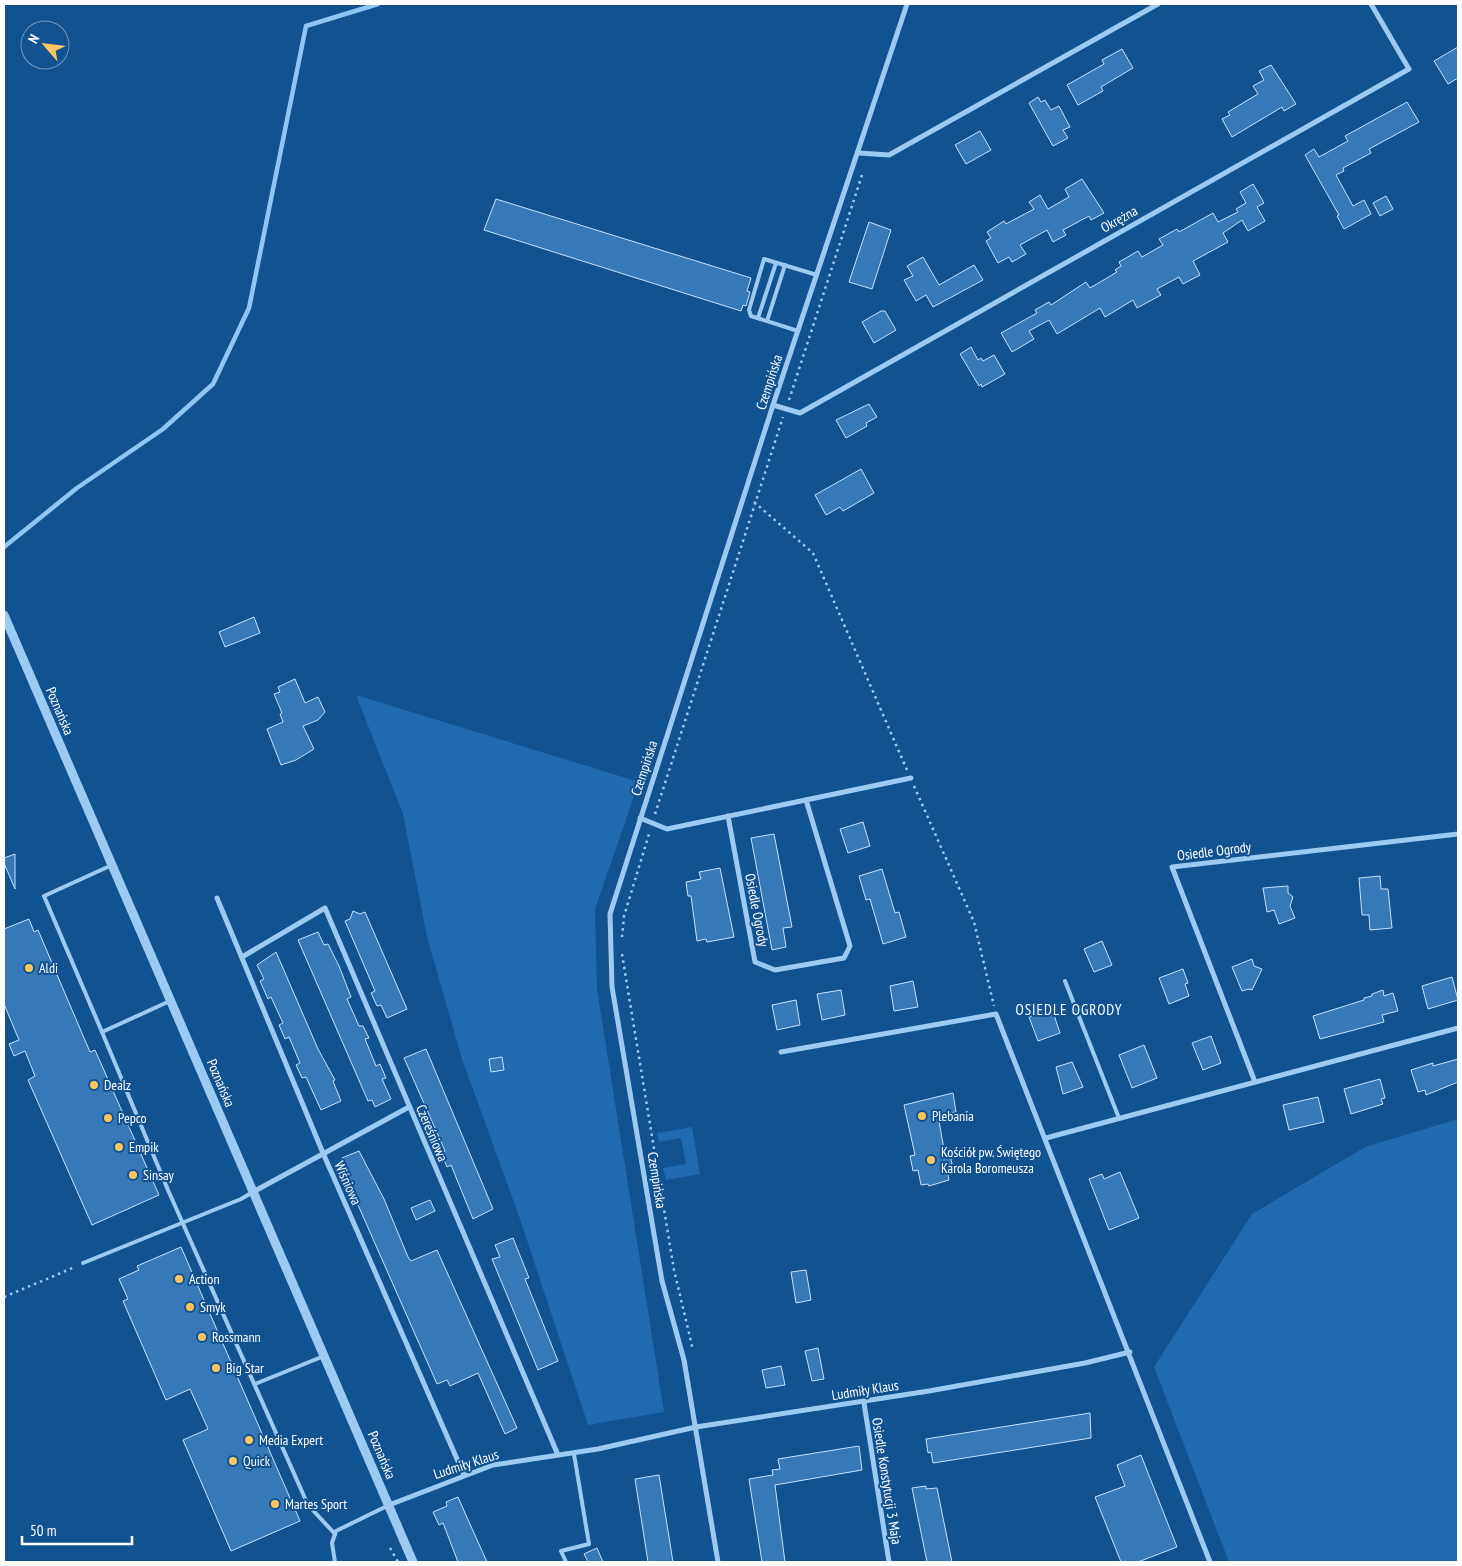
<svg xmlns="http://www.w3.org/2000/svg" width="1462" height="1566" viewBox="0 0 1462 1566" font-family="'PT Sans Narrow',sans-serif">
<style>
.green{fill:#206aaf}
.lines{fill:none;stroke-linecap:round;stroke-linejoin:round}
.stream{stroke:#8fc6f6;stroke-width:4.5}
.building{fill:#3579b9;stroke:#c5e2fd}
.path{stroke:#9dcaf2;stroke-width:2.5;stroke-dasharray:2.5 4;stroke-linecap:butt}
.service{stroke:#9dcaf2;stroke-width:4}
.minor{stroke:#9dcaf2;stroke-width:5}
.tertiary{stroke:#9dcaf2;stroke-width:9}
.poi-dot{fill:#ffc65f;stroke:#115291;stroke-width:2}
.labels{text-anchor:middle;stroke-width:4;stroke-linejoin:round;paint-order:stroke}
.street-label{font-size:14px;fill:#fff;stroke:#115291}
.poi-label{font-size:14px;fill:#fff;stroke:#115291;text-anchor:start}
.neighbourhood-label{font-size:15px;letter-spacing:1px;fill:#fff;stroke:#115291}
</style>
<rect width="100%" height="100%" fill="#115291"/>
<g class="green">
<polygon points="356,695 639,782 595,909 597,989 664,1412 588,1425 520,1219 462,1059 427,937 403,814"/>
<polygon points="1458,1119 1458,1562 1229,1562 1154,1367 1252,1214 1365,1147"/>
<polygon points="692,1127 700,1174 666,1180 663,1168 686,1164 681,1138 659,1142 657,1133"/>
</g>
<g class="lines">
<polyline class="stream" points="4,547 77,488 163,429 213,384 249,308 306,26 378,4"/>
</g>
<g class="building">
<polygon points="1458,47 1458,78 1448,84 1434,61"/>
<polygon points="1122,49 1133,68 1101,87 1103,91 1078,105 1067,85 1104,64 1102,60"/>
<polygon points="1271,65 1296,104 1284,111 1282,107 1232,137 1222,119 1230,115 1228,112 1258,94 1253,86 1264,80 1259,71"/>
<polygon points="1038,97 1041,102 1045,100 1051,110 1059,106 1070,127 1063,130 1068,138 1053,146 1029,103"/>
<polygon points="1407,102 1419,122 1369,149 1371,153 1343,168 1344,171 1336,175 1353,206 1364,200 1371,214 1344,229 1337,216 1339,215 1305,155 1314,149 1319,157 1348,141 1345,136"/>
<polygon points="980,131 991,150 966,164 955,145"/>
<polygon points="1082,179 1104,213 1091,220 1089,216 1063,230 1066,235 1053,242 1047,230 1020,245 1026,254 1012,262 1009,257 998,263 986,241 991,238 987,232 1004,221 1006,224 1034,209 1029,202 1040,195 1048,209 1069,197 1065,189"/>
<polygon points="1253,184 1264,203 1257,207 1265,221 1248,231 1242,220 1223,233 1228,242 1193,261 1200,275 1183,284 1179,277 1157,289 1161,295 1137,308 1133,300 1105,317 1100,308 1057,334 1049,320 1029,331 1034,339 1012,352 1001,333 1037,313 1035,310 1049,302 1051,305 1086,282 1090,288 1117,272 1115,270 1121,266 1119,262 1138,251 1142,257 1163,245 1159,239 1177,229 1179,232 1213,213 1218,222 1238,212 1236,209 1246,203 1240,192"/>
<polygon points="1386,196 1393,209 1380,216 1373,203"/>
<polygon points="496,199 751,278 747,291 750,292 746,306 743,305 741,311 484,230"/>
<polygon points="869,222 891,230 872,289 849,282"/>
<polygon points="923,257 939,285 974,265 983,280 933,307 926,295 916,301 904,280 913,276 907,266"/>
<polygon points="881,311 885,311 896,330 874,343 862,322"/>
<polygon points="971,347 978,360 981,358 983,361 994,355 1005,374 982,387 981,384 979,386 960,354"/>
<polygon points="869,404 877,417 866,423 867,426 846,438 836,420"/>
<polygon points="861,469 874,493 843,511 840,507 826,515 815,495"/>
<polygon points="254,617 260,633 225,647 219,632"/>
<polygon points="295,679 305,703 318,697 325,712 318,720 303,726 314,749 296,760 281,765 267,729 283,722 280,714 282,713 274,694 280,692 278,687"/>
<polygon points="863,822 870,846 848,853 840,829"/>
<polygon points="774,834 792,927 783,928 786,947 772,950 751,838"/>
<polygon points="15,854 15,889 4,863 4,858"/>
<polygon points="720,868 734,937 707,942 706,939 697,941 691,896 688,896 686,882 701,879 699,872"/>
<polygon points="882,869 895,913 899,912 906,937 883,944 870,899 866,900 859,876"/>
<polygon points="1380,876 1381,889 1388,889 1392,928 1370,930 1369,915 1362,915 1359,878"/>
<polygon points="1288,886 1288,893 1293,897 1290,906 1295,918 1279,924 1274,910 1267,912 1263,888"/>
<polygon points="353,911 360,914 365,912 407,1009 387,1018 381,1005 377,1006 371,993 375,991 345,921 350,919"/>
<polygon points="29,919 34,932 38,930 90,1052 95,1050 159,1195 92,1225 28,1080 35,1076 25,1051 14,1056 9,1044 19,1040 4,1004 4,929"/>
<polygon points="318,932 324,945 328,944 339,966 351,997 347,999 359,1026 363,1026 369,1038 365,1039 376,1066 380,1064 386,1078 382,1079 391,1099 375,1107 372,1100 368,1101 298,940"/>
<polygon points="1102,941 1112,965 1094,972 1084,949"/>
<polygon points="276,952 318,1049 335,1080 333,1081 341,1101 321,1110 306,1077 302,1078 296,1065 300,1063 289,1037 285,1039 279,1025 283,1023 271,997 268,999 260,981 264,979 257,965"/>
<polygon points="1252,959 1254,966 1262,969 1252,990 1249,989 1242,991 1232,967"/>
<polygon points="1183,969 1188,983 1185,984 1189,996 1169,1004 1159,978"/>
<polygon points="1452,977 1458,1000 1428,1009 1422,986"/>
<polygon points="913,981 918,1007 894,1011 890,986"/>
<polygon points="841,990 845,1015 822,1020 817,994"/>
<polygon points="1383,990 1384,996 1393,993 1398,1011 1382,1015 1384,1022 1320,1039 1313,1016 1364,1000 1364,998 1372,996 1372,994"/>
<polygon points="796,1000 800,1025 777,1030 772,1005"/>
<polygon points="1052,1009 1060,1033 1038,1041 1029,1017"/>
<polygon points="1211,1036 1221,1063 1203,1070 1192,1043"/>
<polygon points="1144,1045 1157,1078 1132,1088 1119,1055"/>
<polygon points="426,1049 493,1209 473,1219 451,1165 447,1167 444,1160 442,1153 445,1151 404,1058"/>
<polygon points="502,1057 504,1070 491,1072 489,1059"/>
<polygon points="1458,1059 1458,1082 1426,1095 1425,1090 1418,1092 1411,1070 1433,1063 1433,1066"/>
<polygon points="1072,1062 1083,1087 1063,1094 1056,1067"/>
<polygon points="1380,1079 1385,1098 1381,1099 1383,1104 1351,1114 1344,1089"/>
<polygon points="953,1093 956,1112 938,1115 944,1150 949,1149 952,1164 946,1165 949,1180 929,1186 928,1184 921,1185 918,1170 913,1171 910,1156 915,1155 904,1105"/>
<polygon points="1318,1097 1324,1122 1289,1130 1283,1105"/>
<polygon points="359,1151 384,1199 408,1257 411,1261 437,1250 517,1428 505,1434 478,1373 450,1386 447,1380 437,1384 347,1180 350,1179 342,1158"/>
<polygon points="1120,1172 1139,1218 1109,1230 1089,1179 1102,1174 1104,1179"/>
<polygon points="430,1200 435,1211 416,1220 411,1208"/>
<polygon points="513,1238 529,1278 525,1279 558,1361 538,1370 492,1259 500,1257 495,1245"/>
<polygon points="181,1247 300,1521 231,1551 183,1440 208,1429 190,1389 166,1400 123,1301 128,1299 119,1279 139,1270 137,1266"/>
<polygon points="806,1270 811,1300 796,1303 791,1272"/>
<polygon points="818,1348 824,1379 812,1381 805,1351"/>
<polygon points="781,1366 785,1385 766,1388 762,1370"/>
<polygon points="1090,1413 1091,1438 933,1463 931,1452 928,1453 926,1439"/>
<polygon points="859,1446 862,1470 775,1485 785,1562 762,1562 749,1479 773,1475 772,1470 780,1469 778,1459"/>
<polygon points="1141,1455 1177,1547 1138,1562 1121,1562 1095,1497 1125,1486 1117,1465"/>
<polygon points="659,1475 673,1562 648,1562 635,1479"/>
<polygon points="926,1486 926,1489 937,1488 952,1562 927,1562 912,1488"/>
<polygon points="458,1497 465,1513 487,1562 458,1562 443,1523 439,1525 433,1512 447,1506 446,1502"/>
<polygon points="597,1548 603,1562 588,1562 584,1554"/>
</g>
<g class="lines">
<g class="path">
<polyline points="789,400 862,175"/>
<polyline points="754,502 813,553 907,770"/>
<polyline points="914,786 974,922 994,1006"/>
<polyline points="655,814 783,417"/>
<polyline points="622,937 624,916 650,831"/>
<polyline points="622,954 674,1270 693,1350"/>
<polyline points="4,1297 75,1267"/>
<polyline points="390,1548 398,1562"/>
</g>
<g class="service">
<polyline points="758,318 776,263"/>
<polyline points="767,321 785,265"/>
<polyline points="798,331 751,316 749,310 764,259 817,275"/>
<polyline points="1065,981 1119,1118"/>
<polyline points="170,1001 102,1032 168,1190 308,1505 335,1534"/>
<polyline points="102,1032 44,896 112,865"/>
<polyline points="83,1263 241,1199 253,1192"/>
<polyline points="255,1384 324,1356"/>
<polyline points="335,1562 332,1543 336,1531 389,1505"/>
<polyline points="566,1562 561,1551 589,1544 574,1454"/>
</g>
<g class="minor">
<polyline points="859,153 889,155 1158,4"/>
<polyline points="773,405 800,413 1409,69 1371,4"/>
<polyline points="728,816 755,962 775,970 844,958 850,946 806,800"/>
<polyline points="640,818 667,829 911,778"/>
<polyline points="217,898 323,1153 464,1475"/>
<polyline points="242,957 325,908 558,1455"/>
<polyline points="781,1052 996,1014 1210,1562"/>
<polyline points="1255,1082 1172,867 1458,834"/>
<polyline points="1046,1138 1458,1028"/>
<polyline points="253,1192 409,1107"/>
<polyline points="864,1403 889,1562"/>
<polyline points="389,1505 493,1465 598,1449 696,1427 929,1391 1085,1363 1130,1352"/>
<polyline points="718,1562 684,1360 662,1281 612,987 610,914 773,405 907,4"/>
</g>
<polyline class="tertiary" points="4,615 413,1562"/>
</g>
<g class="poi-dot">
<circle cx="29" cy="968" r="5"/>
<circle cx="94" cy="1085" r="5"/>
<circle cx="922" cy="1116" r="5"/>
<circle cx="108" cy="1118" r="5"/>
<circle cx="119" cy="1147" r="5"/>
<circle cx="931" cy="1160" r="5"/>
<circle cx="133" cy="1175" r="5"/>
<circle cx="179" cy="1279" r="5"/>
<circle cx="190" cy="1307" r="5"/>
<circle cx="202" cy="1337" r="5"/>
<circle cx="216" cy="1368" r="5"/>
<circle cx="249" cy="1440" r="5"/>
<circle cx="233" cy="1461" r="5"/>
<circle cx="275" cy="1504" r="5"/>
</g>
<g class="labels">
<g class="street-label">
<text transform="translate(1119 219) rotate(-29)" y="5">Okrężna</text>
<text transform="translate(769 382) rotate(-72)" y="5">Czempińska</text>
<text transform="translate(60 711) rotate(67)" y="5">Poznańska</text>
<text transform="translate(644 768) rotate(-72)" y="5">Czempińska</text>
<text transform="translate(1214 851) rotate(-7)" y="5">Osiedle Ogrody</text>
<text transform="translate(757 910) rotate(79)" y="5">Osiedle Ogrody</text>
<text transform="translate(221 1083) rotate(67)" y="5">Poznańska</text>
<text transform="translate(432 1133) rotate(67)" y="5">Czereśniowa</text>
<text transform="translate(657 1180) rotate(81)" y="5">Czempińska</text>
<text transform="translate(348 1183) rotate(66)" y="5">Wiśniowa</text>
<text transform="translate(865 1390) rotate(-9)" y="5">Ludmiły Klaus</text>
<text transform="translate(382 1455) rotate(67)" y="5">Poznańska</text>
<text transform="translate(466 1464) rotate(-18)" y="5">Ludmiły Klaus</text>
<text transform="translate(887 1481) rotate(81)" y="5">Osiedle Konstytucji 3 Maja</text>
</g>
<g class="poi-label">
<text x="39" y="973">Aldi</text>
<text x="104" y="1090">Dealz</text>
<text x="932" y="1121">Plebania</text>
<text x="118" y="1123">Pepco</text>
<text x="129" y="1152">Empik</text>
<text x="941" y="1157">Kościół pw. Świętego<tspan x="941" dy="16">Karola Boromeusza</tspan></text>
<text x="143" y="1180">Sinsay</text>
<text x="189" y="1284">Action</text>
<text x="200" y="1312">Smyk</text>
<text x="212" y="1342">Rossmann</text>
<text x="226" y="1373">Big Star</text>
<text x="259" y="1445">Media Expert</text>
<text x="243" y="1466">Quick</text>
<text x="285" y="1509">Martes Sport</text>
</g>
<g class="neighbourhood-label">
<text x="1069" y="1015">OSIEDLE OGRODY</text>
</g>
</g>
<rect width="1462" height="1566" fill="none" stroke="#ffffff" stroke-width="10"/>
<g transform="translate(45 45) rotate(298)"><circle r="24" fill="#115291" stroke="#7097bd"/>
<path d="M0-4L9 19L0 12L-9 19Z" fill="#ffc65f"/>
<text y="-8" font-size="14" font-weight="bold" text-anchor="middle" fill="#ffffff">N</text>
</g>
<path d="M22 1536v8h110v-8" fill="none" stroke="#ffffff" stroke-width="2.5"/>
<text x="30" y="1536" font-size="15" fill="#ffffff" stroke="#115291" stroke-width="4" paint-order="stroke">50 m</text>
</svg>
